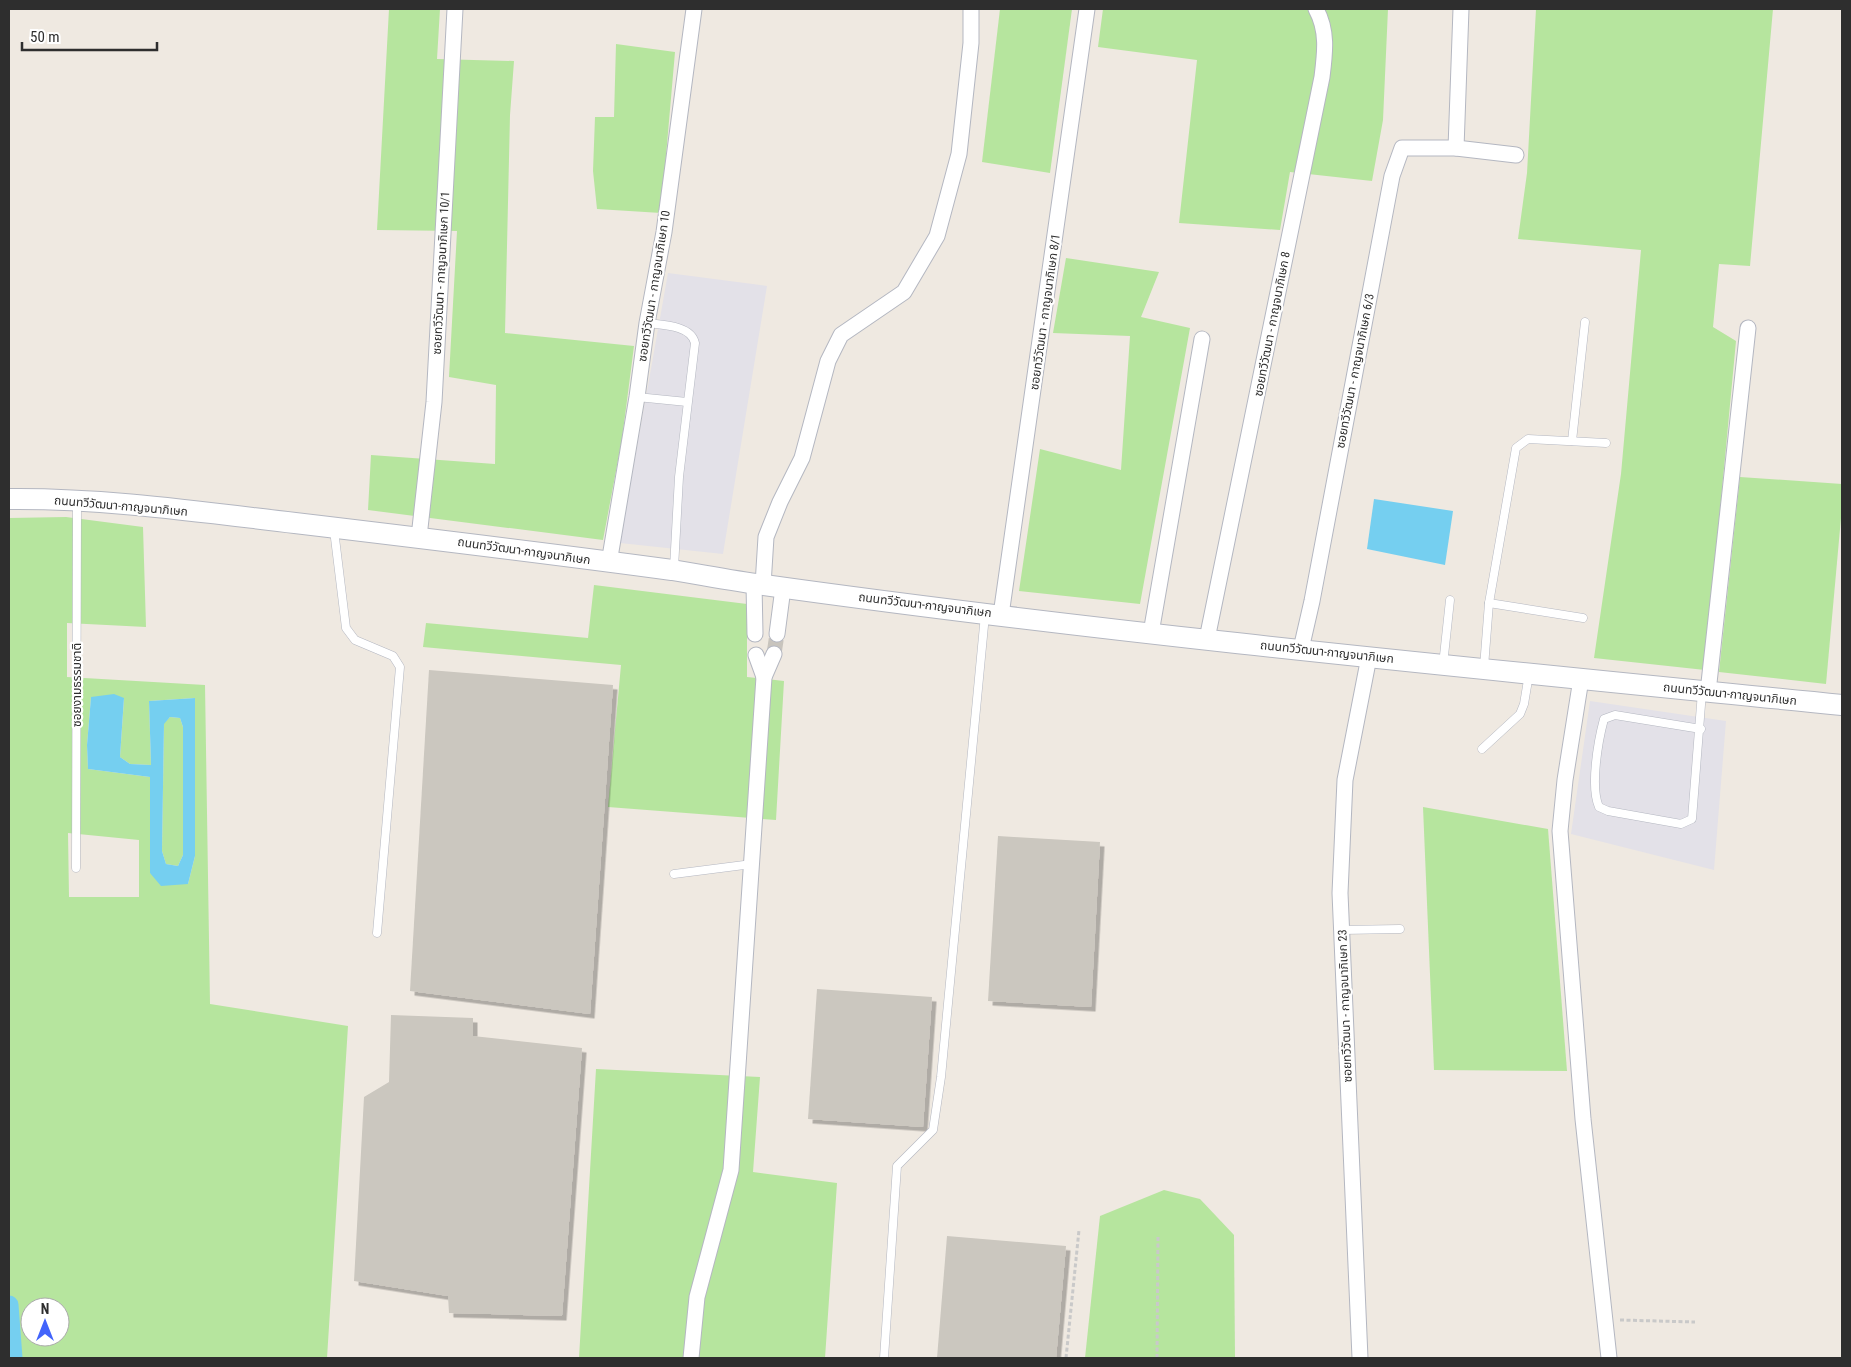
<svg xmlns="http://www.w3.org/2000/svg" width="1851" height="1367" viewBox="0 0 1851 1367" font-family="'Roboto Condensed','Noto Sans Thai',sans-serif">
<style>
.industrial{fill:#e3e1e8}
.green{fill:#b6e59e;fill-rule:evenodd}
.water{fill:#75cff0;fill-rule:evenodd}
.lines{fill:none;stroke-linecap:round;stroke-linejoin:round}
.canal{stroke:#75cff0;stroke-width:19}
.building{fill:#cbc7bf;filter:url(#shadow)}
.street-tunnel{stroke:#c8c4bd;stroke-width:15;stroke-dasharray:15 8;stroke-linecap:butt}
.lane-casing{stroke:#b4b7c1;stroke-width:9}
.street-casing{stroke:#b4b7c1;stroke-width:17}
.secondary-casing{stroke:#b4b7c1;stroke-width:22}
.path{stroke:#c9c9c9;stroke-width:3;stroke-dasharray:4 2.5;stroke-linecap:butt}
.lane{stroke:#fff;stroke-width:8}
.street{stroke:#fff;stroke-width:15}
.secondary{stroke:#fff;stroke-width:20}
.labels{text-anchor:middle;stroke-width:4.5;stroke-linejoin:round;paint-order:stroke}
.street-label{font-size:12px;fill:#2e2e2e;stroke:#fff}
</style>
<defs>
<filter id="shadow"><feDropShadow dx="4.5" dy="4.5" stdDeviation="0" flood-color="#0004"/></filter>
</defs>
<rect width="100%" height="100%" fill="#efe9e1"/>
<g class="industrial">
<polygon points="668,273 767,286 723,554 620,543"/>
<polygon points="1590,701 1726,721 1714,870 1571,834"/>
</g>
<g class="green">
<polygon points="389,9 440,9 437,59 514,61 510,115 505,333 634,346 622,439 603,540 368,510 371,455 495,464 496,385 449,377 457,231 377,230"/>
<polygon points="1000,9 1072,9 1050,173 982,162"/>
<polygon points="1103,9 1388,9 1383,120 1372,181 1290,172 1280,230 1179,223 1197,60 1098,47"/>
<polygon points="1536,9 1773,9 1750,266 1719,264 1713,327 1736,341 1705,670 1594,658 1621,474 1641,250 1518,239 1527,173"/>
<polygon points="616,44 675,52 661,213 597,209 593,171 595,117 614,117"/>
<polygon points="1066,258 1159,272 1141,317 1190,328 1140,604 1019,591 1040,449 1121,470 1130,336 1053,333"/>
<polygon points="1740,477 1842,484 1842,507 1826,684 1719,672"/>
<path d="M66 517 143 527 146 627 67 623V677L205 685 210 1004 348 1026 327 1358H9V518ZM91 697 124 699 120 757 130 764 151 765 149 701 195 698V856L188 884 150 873V777L88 769 87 745ZM68 833 139 840V897H69ZM30 1307H60V1337H30Z"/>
<polygon points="594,585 747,604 747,677 784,681 776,820 608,807 621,665 423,647 426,623 588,638"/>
<polygon points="170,717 180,718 183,727 183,855 178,866 166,864 162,851 164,723"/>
<polygon points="1423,807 1548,829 1567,1071 1434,1070"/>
<polygon points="596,1069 760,1077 753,1172 837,1183 825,1358 579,1358"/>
<polygon points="1164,1190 1200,1199 1234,1235 1235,1358 1085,1358 1100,1216"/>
</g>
<g class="water">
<polygon points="1374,499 1453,511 1445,565 1367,549"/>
<path d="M114 694 124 698 120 757 130 764 151 765 149 701 195 698V856L188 884 161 886 150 873V777L88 769 87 745 91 697ZM170 717 180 718 183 727V855L178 866 166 864 162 851 164 724Z"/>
</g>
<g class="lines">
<polyline class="canal" points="9,1305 13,1358"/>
</g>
<g class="building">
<polygon points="429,670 613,685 590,1014 410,991"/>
<polygon points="998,836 1100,842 1091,1007 988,1001"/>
<polygon points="817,989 932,997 923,1127 808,1119"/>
<polygon points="391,1015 473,1018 473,1036 582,1048 562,1316 449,1313 448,1296 354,1281 364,1097 389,1082"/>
<polygon points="947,1236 1066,1246 1056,1358 937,1358"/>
</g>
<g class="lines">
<polyline class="street-tunnel" points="774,654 777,634"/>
<g class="lane-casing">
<g id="lane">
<path d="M647 323C662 325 691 325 695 343L679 477 674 568"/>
<polyline points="637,397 687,402"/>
<polyline points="1572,441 1585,322"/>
<polyline points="334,530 346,628 355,640 393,656 400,667 377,933"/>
<polyline points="1489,603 1583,618"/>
<polyline points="1443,665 1450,600"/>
<polyline points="1484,667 1489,603 1516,448 1528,439 1606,443"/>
<path d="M1701 729 1615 715 1604 719C1598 741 1590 787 1599 807L1608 811 1681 824 1692 819 1702 692"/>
<polyline points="1482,749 1520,714 1524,704 1529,674"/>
<polyline points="76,868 77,503"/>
<polyline points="674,874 752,864"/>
<polyline points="1342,930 1400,929"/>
<polyline points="884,1358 897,1166 933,1130 941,1077 985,615"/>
</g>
</g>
<g class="street-casing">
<g id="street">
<polyline points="1456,148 1461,9"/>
<polyline points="419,537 434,402 455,9"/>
<polyline points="609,563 637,397 647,323 664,232 694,9"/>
<polyline points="754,584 755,634"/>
<polyline points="763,585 766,537 780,502 802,458 828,361 841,335 904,292 937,236 959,154 971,43 971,9"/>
<polyline points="1001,615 1087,9"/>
<polyline points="1151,633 1202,339"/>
<polyline points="777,634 783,588"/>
<path d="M1207 639 1322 77C1325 53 1328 31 1316 9"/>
<polyline points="1301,649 1312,601 1392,176 1402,148 1456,148 1516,155"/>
<polyline points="756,655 764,677"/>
<polyline points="1581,679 1565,780 1560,831 1583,1119 1609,1358"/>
<polyline points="1708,692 1748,328"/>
<polyline points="691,1358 697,1297 731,1170 764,677 774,654"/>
<polyline points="1360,1358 1340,893 1345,780 1369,657"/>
</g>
</g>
<g class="secondary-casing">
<path id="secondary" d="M9 499C104 498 201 512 295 523 421 538 547 553 672 570 703 575 733 581 764 585 1122 635 1483 669 1842 705"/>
</g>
<g class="path">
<polyline points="1620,1320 1695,1322"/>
<polyline points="1066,1358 1079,1230"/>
<polyline points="1157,1358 1158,1237"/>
</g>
<use href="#lane" class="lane"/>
<use href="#street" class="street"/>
<use href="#secondary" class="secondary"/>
</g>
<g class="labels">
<g class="street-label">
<text transform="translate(441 273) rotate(-87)" y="4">ซอยทวีวัฒนา - กาญจนาภิเษก 10/1</text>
<text transform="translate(654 286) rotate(-81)" y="4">ซอยทวีวัฒนา - กาญจนาภิเษก 10</text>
<text transform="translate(1045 312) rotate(-82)" y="4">ซอยทวีวัฒนา - กาญจนาภิเษก 8/1</text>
<text transform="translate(1272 324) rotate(-79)" y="4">ซอยทวีวัฒนา - กาญจนาภิเษก 8</text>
<text transform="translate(1355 371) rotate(-79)" y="4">ซอยทวีวัฒนา - กาญจนาภิเษก 6/3</text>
<text transform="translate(121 506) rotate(5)" y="4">ถนนทวีวัฒนา-กาญจนาภิเษก</text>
<text transform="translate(524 551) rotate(8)" y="4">ถนนทวีวัฒนา-กาญจนาภิเษก</text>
<text transform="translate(925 605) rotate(7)" y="4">ถนนทวีวัฒนา-กาญจนาภิเษก</text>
<text transform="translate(1327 652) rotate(6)" y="4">ถนนทวีวัฒนา-กาญจนาภิเษก</text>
<text transform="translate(77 685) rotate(-90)" y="4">ซอยงามธรรมชาติ</text>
<text transform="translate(1730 694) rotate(6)" y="4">ถนนทวีวัฒนา-กาญจนาภิเษก</text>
<text transform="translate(1345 1006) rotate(-92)" y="4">ซอยทวีวัฒนา - กาญจนาภิเษก 23</text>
</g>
</g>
<rect width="1851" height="1367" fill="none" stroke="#2e2e2e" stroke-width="20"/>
<g transform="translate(45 1322)"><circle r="24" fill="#ffffff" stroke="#ababab"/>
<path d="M0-4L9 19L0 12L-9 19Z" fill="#4264fb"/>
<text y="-8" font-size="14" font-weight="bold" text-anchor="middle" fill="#2e2e2e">N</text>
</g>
<path d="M22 42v8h135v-8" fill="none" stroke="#2e2e2e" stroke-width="2.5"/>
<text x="30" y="42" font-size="15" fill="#2e2e2e" stroke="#ffffff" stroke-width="4" paint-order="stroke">50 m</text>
</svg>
